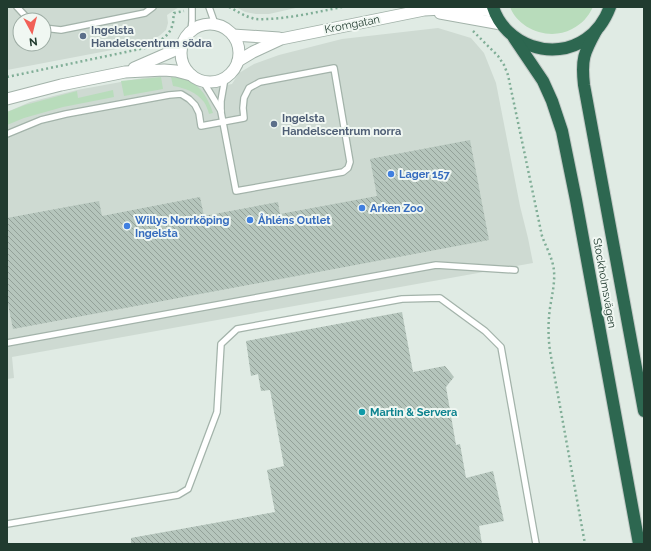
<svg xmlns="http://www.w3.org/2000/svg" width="651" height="551" viewBox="0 0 651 551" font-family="Raleway,sans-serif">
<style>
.built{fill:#cedad2;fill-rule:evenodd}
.grass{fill:#b8dcbb}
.building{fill:url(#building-back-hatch)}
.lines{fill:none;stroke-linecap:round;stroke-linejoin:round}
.lane-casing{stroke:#a3b3aa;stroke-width:8}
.street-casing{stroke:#a3b3aa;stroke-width:13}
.highway-casing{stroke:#c1c8c5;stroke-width:14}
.path{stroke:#80ae97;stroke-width:2.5;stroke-dasharray:2 3;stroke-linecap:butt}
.lane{stroke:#fff;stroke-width:5.5}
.street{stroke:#fff;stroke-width:11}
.highway{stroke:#2d6750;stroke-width:12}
.service-dot{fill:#5c6f8a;stroke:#f0f7f2;stroke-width:1.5}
.shop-dot{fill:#3f7fe0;stroke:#f0f7f2;stroke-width:1.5}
.culture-dot{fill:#0f9aa8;stroke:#f0f7f2;stroke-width:1.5}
.labels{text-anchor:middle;stroke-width:4;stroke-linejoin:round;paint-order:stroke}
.street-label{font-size:11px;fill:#213b2f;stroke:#f0f7f2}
.service-label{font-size:11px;font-weight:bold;fill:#4e5e75;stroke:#f0f7f2;text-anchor:start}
.shop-label{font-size:11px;font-weight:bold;fill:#366cbe;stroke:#f0f7f2;text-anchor:start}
.culture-label{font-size:11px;font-weight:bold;fill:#0d838f;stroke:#f0f7f2;text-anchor:start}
</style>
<defs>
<pattern id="building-back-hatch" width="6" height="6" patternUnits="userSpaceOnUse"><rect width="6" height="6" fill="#b5c5bc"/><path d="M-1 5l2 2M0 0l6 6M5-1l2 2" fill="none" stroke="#93a199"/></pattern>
</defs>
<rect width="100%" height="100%" fill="#e0ebe4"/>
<g class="built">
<path d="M7 7H179L167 15 168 23 166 30 159 36 148 42 133 46 7 70ZM20 20H44V44H20Z"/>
<polygon points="236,7 300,7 269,14 256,14 245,12"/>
<polygon points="438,28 471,38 484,53 496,83 520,206 528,238 533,263 12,357 14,378 7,379 7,112 30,102 77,90 148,77 171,75 185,78 195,83 203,89 232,84 239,73 254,64 279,55 342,39"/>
</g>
<g class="grass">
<path d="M510 7H593C588 17 582 24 572 29 550 41 519 30 510 7Z"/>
<polygon points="161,77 163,89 124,96 121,81"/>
<path d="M171 77C176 78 183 78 187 80 202 86 208 99 213 113L209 114C208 110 206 105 204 102 196 92 185 88 173 86Z"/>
<polygon points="113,90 114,97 63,107 24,118 7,125 7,112 25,105 77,91 78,98"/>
</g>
<g class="building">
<polygon points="470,140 489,240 13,329 8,304 7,305 7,218 99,201 102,216 200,197 204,216 278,202 280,214 377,196 370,159"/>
<polygon points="402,312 413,372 445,366 454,377 446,387 456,445 460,444 466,478 493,471 504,521 479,526 482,544 131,544 131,538 275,512 267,470 284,466 270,390 261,391 258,374 251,376 246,341"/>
</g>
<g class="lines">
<g class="lane-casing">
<g id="lane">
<polyline points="17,7 29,20"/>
<polyline points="209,7 215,24"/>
<polyline points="44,28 61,30 145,13 153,7"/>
<polyline points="191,31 192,21 192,7"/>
<polyline points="202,80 209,91 221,111"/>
<polyline points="7,134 41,120 66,114 169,95 181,94 189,99 195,105 199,113 201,126 244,118 243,108 244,98 249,88 260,82 334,68 350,162 348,168 343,172 236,191 221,112 221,101 225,78"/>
<polyline points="7,343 436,265 515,270"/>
<polyline points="7,524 178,495 188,489 217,412 221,344 237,329 402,299 440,298 485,331 501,347 536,544"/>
</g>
</g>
<g class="street-casing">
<g id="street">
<polyline points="440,13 501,24"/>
<circle cx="210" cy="53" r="29"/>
<polyline points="233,35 279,38"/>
<polyline points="238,61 253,52 281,39 424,10 461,8 494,11"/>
<polyline points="134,68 173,51 182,45"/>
<polyline points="7,99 61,85 125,72 164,70 176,71 191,75"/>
</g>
</g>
<g class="highway-casing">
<g id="highway">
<path d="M493 7C505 45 553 62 586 39 598 31 605 20 610 7"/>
<path d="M596 31C584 53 581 59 584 85L644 411"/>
<polyline points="514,38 543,81 552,101 562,131 576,200 639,544"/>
</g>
</g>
<g class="path">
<path d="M229 7C237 11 244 16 252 18 257 20 262 19 267 19 292 18 317 12 342 7"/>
<path d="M473 31 498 56 504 65 508 75 542 236C546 247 553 259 554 271 555 283 552 295 550 308 548 322 548 336 550 351L585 544"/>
<path d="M7 77 145 48C155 43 169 38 172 26 174 22 173 17 174 13L184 11"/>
</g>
<use href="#lane" class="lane"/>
<use href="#street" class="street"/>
<use href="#highway" class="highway"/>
</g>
<g class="service-dot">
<circle cx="83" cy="36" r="4"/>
<circle cx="274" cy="124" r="4"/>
</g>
<g class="shop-dot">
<circle cx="391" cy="174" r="4"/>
<circle cx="362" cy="208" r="4"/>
<circle cx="250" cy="220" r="4"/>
<circle cx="127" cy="226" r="4"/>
</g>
<circle class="culture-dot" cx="362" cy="412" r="4"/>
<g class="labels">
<g class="street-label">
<text transform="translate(352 24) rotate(-11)" y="4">Kromgatan</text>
<text transform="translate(605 283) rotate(80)" y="4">Stockholmsvägen</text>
</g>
<g class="service-label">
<text x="91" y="34">Ingelsta<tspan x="91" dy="13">Handelscentrum södra</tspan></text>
<text x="282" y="122">Ingelsta<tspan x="282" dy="13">Handelscentrum norra</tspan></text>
</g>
<g class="shop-label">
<text x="399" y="178">Lager 157</text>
<text x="370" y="212">Arken Zoo</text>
<text x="135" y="224">Willys Norrköping<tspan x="135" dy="13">Ingelsta</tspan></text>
<text x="258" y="224">Åhléns Outlet</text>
</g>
<g class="culture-label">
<text x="370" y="416">Martin &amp; Servera</text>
</g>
</g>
<rect width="651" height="551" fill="none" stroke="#213b2f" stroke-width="16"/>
<g transform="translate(32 32) rotate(173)"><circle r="19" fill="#f0f7f2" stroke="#9daca4"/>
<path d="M0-3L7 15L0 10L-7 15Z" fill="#f16057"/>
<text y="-6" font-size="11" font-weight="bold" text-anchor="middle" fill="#213b2f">N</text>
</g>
</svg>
